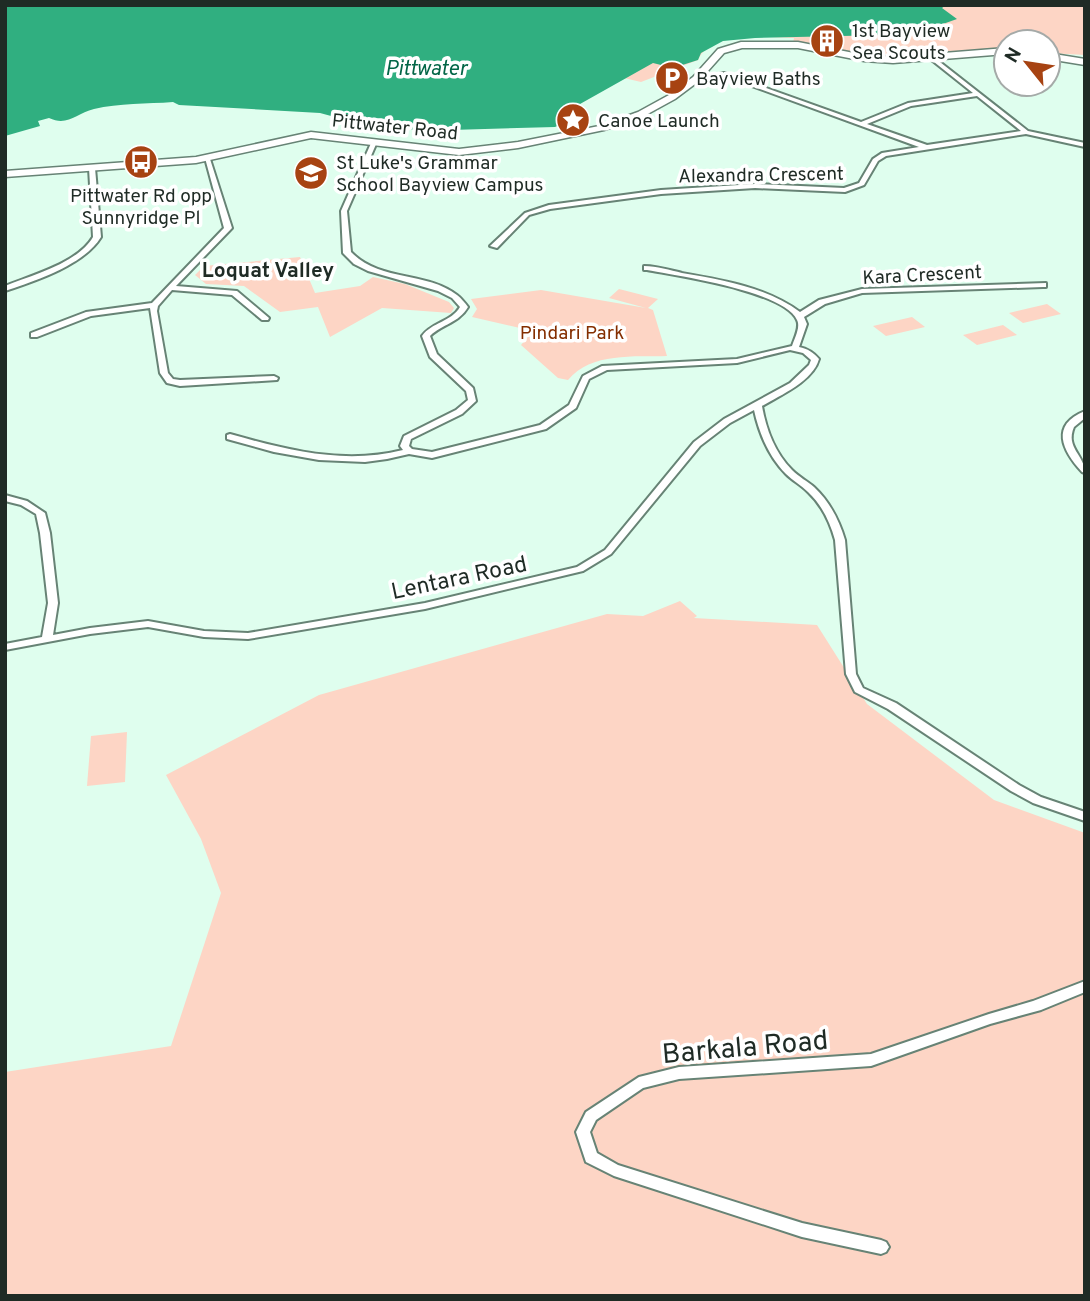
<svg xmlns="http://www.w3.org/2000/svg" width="1090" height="1301" viewBox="0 0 1090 1301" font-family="Overpass,sans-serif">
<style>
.green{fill:#fdd5c5}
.water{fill:#30af80}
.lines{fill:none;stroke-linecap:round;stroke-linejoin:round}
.street-casing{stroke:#678375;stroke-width:4}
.secondary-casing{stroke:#678375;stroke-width:3}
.street{fill:#fff;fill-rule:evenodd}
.secondary{fill:#fff;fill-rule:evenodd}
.labels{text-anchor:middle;stroke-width:7;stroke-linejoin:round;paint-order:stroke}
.far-poi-label{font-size:19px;fill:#1f2b25;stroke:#fff;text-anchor:start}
.far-street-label{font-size:19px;fill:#1f2b25;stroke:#fff}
.far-park-label{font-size:19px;fill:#842e00;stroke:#fff}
.far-water-label{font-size:21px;font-style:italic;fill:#036647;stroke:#fff}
.far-neighbourhood-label{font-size:21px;font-weight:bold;fill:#1f2b25;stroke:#fff}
.street-label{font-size:23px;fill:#1f2b25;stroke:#fff}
.near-street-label{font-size:28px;fill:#1f2b25;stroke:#fff}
</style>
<rect width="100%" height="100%" fill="#dffeee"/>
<g class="green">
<path d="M846 5H1085V55L1048 53V42H1006V48L879 57 793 43 794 38C767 38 712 30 698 60L641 82 624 78 643 68 638 65Z"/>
<polygon points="300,257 315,293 360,286 373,277 405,284 449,302 454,308 451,313 382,308 330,337 318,307 280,312 244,286 206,284 195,275 204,266"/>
<path d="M619 289 658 299 648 308 653 310 667 356C635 357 591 352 568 380L558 378 521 345 533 331 472 317 477 309 471 299 541 290 646 308 609 298Z"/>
<polygon points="1047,304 1061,314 1023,323 1009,313"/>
<polygon points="912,317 925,327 886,336 873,326"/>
<polygon points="1003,325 1017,335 977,345 963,335"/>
<polygon points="680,601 697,616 694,618 817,625 867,704 994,800 1085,833 1085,1296 5,1296 5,1072 171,1046 221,893 201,839 166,775 319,695 607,614 643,616"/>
<polygon points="127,732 125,782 87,786 91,736"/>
</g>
<path class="water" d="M5 5H946L942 8 957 19 923 31 887 35 755 38 723 41 701 53 698 60 673 68 653 63 564 113 576 118 555 127 417 131C385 120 352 123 320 113L179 105 173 102C147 104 119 103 94 109 76 113 68 127 49 118L38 121 40 126 5 136Z"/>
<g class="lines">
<g class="street-casing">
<g id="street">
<path d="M931 55 1028 131 1085 143V147L1026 134 886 156 878 161 864 185 845 192 755 188 661 194 550 209 529 215 497 248 490 246 525 213 549 205 661 190 755 184 844 188 859 183 873 159 882 153 919 147 719 74 724 73 861 122 908 103 973 93 929 58 928 57ZM977 96 1021 131 927 145 867 124 911 106Z"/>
<path d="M372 141 377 142 347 211 351 252C380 282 426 271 457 295 461 298 465 303 468 307 459 323 442 324 430 336L437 354 473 388 476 401 462 414 411 439 409 446 412 449 432 452 540 425 569 405 583 376 602 366 737 359 792 346C794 339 801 327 797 320 784 291 678 276 647 270H644V266C657 266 670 270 682 273 723 280 766 287 800 312L819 300 862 289 1046 283V287H1043L862 293 825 304 804 317 807 324 799 347C808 349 813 352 819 359 813 381 781 395 762 406 766 429 775 453 792 470 799 477 807 481 814 487 830 502 839 520 845 540L856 674 863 688 896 703 1019 785 1041 797 1085 812V821L1033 803 1011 791 888 709 855 692 846 674 835 540C830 522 822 505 808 492 801 485 793 481 786 474 769 457 759 433 754 410L730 423 700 446 611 554 583 571 425 609 248 639 204 637 148 627 90 634 5 650V644L42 637 48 603 40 533 36 514 21 505 5 501V495L27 501 45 513 50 533 58 603 53 635 90 628 148 621 204 631 248 633 425 603 577 567 605 550 694 442 724 419 790 383 809 365 811 360 803 353 790 350 737 363 607 370 589 379 576 408 546 429 432 458 409 454 387 459 365 462 319 460 274 452 227 439V435L230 434C287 450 344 465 403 450L400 446 404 436 456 410 468 400 466 391 430 357 422 336C432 322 451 322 460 307L452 298 438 291 368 271 354 264 343 253 341 211Z"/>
<polygon points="205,158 210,159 232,228 176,286 237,291 269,318 268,320 262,320 232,295 172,290 158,306 157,311 168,373 173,379 180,380 274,376 278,378 277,380 180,386 167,383 160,373 150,308 91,316 37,337 31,337 31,333 86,312 152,303 224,228"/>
<path d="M92 166 95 168 101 237C84 265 35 281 5 291V286C32 275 78 263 93 237L89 168Z"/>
<path d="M1085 411V418L1074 427C1065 448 1085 455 1085 473L1082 472C1062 450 1050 425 1085 411Z"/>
<polygon points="1085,981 1085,992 1041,1010 990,1024 871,1066 679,1079 643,1088 596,1120 590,1132 597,1153 618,1165 802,1223 881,1240 886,1242 889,1247 886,1252 881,1254 802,1237 614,1176 586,1162 576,1132 586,1112 639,1077 679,1067 871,1054 989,1014 1033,1001"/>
</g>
</g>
<g class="secondary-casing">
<g id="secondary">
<polygon points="741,42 798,42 864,55 893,57 1006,48 1006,54 893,63 864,61 798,48 742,48 724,53 699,81 675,99 644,116 604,130 518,148 459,155 311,138 196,163 5,177 5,171 196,157 311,132 459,149 518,142 599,126 638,112 669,95 693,77 718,49"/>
<polygon points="1048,53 1085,59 1085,65 1048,59"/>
</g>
</g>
<use href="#street" class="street"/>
<use href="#secondary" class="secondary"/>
</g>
<defs>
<g id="building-disc" transform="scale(1.75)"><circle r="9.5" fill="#a74312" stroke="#fff"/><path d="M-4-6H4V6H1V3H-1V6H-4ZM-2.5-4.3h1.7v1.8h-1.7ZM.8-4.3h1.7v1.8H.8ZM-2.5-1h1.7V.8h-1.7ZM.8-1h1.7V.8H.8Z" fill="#fff"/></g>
<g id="parking-disc" transform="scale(1.75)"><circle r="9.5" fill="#a74312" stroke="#fff"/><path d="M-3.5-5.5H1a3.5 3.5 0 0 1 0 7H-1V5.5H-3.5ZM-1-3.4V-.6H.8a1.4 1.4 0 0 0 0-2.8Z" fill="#fff"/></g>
<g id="sight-disc" transform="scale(1.75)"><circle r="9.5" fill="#a74312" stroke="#fff"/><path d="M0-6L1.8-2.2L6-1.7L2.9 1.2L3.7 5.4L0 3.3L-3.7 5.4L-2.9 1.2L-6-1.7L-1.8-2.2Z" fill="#fff"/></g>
<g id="bus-disc" transform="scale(1.75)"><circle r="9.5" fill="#a74312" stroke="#fff"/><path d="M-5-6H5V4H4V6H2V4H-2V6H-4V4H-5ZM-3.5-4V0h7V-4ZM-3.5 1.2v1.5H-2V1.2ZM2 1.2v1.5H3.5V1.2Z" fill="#fff"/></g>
<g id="school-disc" transform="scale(1.75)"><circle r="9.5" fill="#a74312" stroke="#fff"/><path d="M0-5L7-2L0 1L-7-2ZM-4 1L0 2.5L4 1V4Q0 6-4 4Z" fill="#fff"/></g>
</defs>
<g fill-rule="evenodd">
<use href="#building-disc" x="827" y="41"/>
<use href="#parking-disc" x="672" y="78"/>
<use href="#sight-disc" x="573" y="120"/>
<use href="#bus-disc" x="141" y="162"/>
<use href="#school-disc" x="311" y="173"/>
</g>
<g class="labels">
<g class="far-poi-label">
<text x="852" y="37">1st Bayview<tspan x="852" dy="22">Sea Scouts</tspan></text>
<text x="696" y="85">Bayview Baths</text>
<text x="598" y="127">Canoe Launch</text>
<text x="336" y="169">St Luke's Grammar<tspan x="336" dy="22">School Bayview Campus</tspan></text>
<text x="141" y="202" text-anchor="middle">Pittwater Rd opp<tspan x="141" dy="22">Sunnyridge Pl</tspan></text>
</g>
<g class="far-street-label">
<text transform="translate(395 126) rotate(6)" y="7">Pittwater Road</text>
<text transform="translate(761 174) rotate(-1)" y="7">Alexandra Crescent</text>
<text transform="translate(922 274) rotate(-3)" y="7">Kara Crescent</text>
</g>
<g class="far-park-label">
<text x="572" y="339">Pindari Park</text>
</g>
<g class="far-water-label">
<text x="426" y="75">Pittwater</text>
</g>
<g class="far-neighbourhood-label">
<text x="268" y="277">Loquat Valley</text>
</g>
<g class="street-label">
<text transform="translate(459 577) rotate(-12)" y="8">Lentara Road</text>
</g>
<g class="near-street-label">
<text transform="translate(745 1046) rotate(-5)" y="10">Barkala Road</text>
</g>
</g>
<rect width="1090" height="1301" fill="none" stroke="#1f2b25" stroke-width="14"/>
<g transform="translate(1027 63) rotate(300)"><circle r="33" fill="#ffffff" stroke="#a5aaa8" stroke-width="2"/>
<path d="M0-5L12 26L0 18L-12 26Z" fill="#a74312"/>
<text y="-10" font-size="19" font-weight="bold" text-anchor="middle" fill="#1f2b25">N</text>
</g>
</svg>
